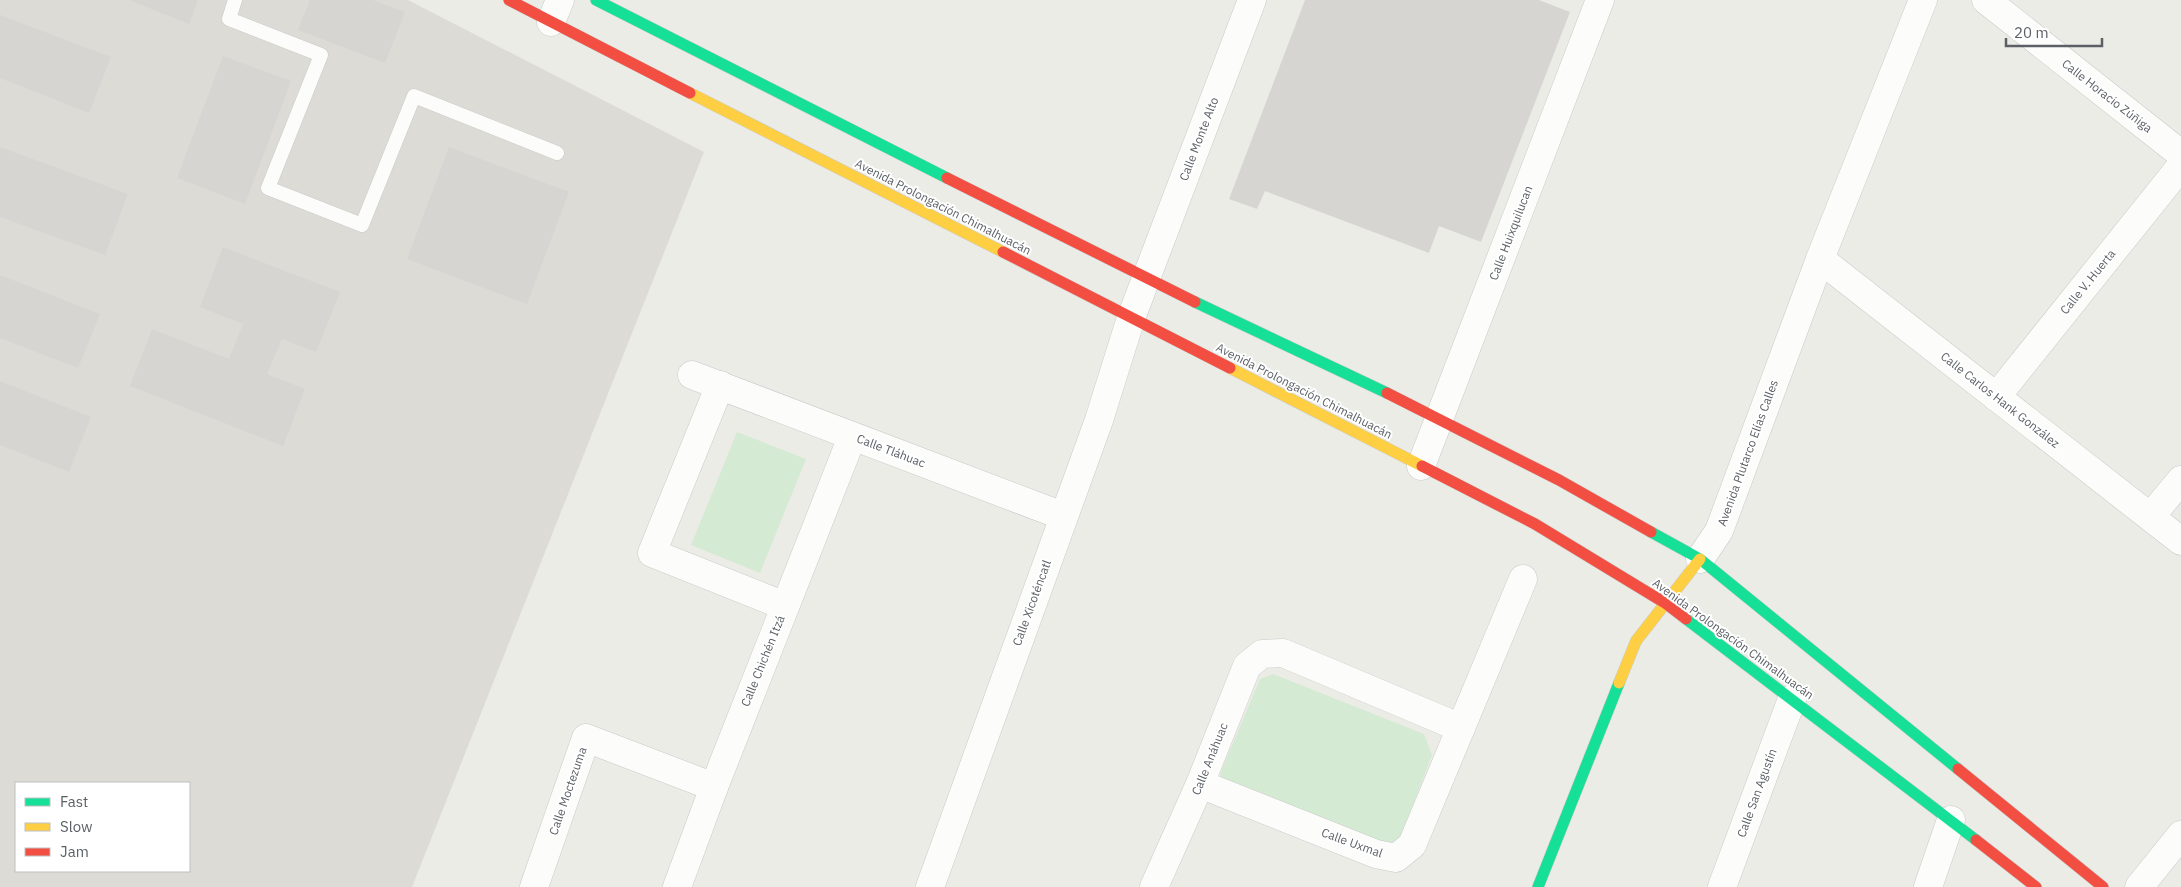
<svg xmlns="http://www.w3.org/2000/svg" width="2181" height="887" viewBox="0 0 2181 887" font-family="'IBM Plex Sans',sans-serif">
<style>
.education{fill:#dddbd5;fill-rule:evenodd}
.green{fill:#d4ead2}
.building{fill:#d6d5d2}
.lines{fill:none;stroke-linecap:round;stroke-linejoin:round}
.lane-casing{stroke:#c9cac9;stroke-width:15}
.street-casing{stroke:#c9cac9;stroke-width:29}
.fast-casing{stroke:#c8c9c8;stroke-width:12}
.slow-casing{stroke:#c8c9c8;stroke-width:12}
.jam-casing{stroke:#c8c9c8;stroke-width:12}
.lane{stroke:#fcfcfb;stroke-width:14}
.street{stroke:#fcfcfb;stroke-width:28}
.fast{stroke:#16e098;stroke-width:11}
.slow{stroke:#ffcf43;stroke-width:11}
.jam{stroke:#f24e42;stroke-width:11}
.labels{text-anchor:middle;stroke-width:4;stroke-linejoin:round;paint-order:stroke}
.street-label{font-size:12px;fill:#5c6066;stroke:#fff}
</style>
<rect width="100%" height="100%" fill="#ecece7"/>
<path class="education" d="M0 0H408L704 152 412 887H0ZM16 783H189V871H16Z"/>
<g class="green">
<polygon points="737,432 806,459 760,573 691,545"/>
<polygon points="1273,674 1424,734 1432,755 1400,839 1378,850 1227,790 1220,774 1260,679"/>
</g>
<g class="building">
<polygon points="129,0 198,0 189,24"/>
<polygon points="310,0 373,0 405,12 385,63 298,30"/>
<polygon points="1305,0 1539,0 1570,12 1481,242 1439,226 1429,253 1265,191 1257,209 1229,199"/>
<polygon points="0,15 111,57 89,113 0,78"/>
<polygon points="223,56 291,81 245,204 177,178"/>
<polygon points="0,147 128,194 105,255 0,217"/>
<polygon points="449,147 569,192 527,304 407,259"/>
<polygon points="223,247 340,292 316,352 282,339 267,374 305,389 283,446 130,386 152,329 229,359 243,324 200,307"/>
<polygon points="0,275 100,314 78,368 0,338"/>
<polygon points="0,381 91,417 69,472 0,445"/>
</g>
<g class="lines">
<g class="lane-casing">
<polyline id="lane" points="235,0 229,19 321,55 268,188 362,225 414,96 557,153"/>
</g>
<g class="street-casing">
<g id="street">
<polyline points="1986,0 2181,154"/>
<polyline points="551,22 560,0"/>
<polyline points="1820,259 2181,541"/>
<polyline points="692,375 1063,516"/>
<polyline points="720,385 652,553 785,606"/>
<polyline points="1996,397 2181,166"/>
<polyline points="1421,466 1600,0"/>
<polyline points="2151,516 2181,480"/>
<polyline points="1700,559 1719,531 1820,259 1923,0"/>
<polyline points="1200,784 1376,854 1396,858 1412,845 1523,579"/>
<polyline points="534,887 586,738 714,787"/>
<polyline points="677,887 714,787 852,437"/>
<polyline points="930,887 1099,420 1131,318 1252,0"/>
<polyline points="1154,887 1200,784 1247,666 1262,654 1283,653 1461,728"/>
<polyline points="1722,887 1792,699"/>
<polyline points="1928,887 1951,820"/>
<polyline points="2139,887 2181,835"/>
</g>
</g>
<g class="fast-casing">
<g id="fast">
<polyline points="596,0 947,178"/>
<polyline points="1195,302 1387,393"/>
<polyline points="1651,532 1700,559 1958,769"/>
<polyline points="1686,619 1976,840"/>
<polyline points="1538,887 1619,683"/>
</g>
</g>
<g class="slow-casing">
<g id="slow">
<polyline points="690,93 1003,252"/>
<polyline points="1230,368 1422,466"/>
<polyline points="1619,683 1636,641 1700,559"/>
</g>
</g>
<g class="jam-casing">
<g id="jam">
<polyline points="509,0 690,93"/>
<polyline points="947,178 1195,302"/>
<polyline points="1003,252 1230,368"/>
<polyline points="1387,393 1559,480 1651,532"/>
<polyline points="1422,466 1535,524 1665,603 1686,619"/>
<polyline points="1958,769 2103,887"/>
<polyline points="1976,840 2036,887"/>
</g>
</g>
<use href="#lane" class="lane"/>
<use href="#street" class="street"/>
<use href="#fast" class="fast"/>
<use href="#slow" class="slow"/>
<use href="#jam" class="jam"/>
</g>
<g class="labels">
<g class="street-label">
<text transform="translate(2107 96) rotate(38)" y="4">Calle Horacio Zúñiga</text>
<text transform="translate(1199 139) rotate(-69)" y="4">Calle Monte Alto</text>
<text transform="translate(943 207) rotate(27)" y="4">Avenida Prolongación Chimalhuacán</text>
<text transform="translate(1511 233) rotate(-69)" y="4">Calle Huixquilucan</text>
<text transform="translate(2088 282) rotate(-51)" y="4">Calle V. Huerta</text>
<text transform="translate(1304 391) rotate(27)" y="4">Avenida Prolongación Chimalhuacán</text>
<text transform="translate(2000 400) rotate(38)" y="4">Calle Carlos Hank González</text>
<text transform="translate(891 451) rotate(21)" y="4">Calle Tláhuac</text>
<text transform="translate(1748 453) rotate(-70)" y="4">Avenida Plutarco Elías Calles</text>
<text transform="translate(1032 603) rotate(-70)" y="4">Calle Xicoténcatl</text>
<text transform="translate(1733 639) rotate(36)" y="4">Avenida Prolongación Chimalhuacán</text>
<text transform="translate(763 661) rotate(-68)" y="4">Calle Chichén Itzá</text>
<text transform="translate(1210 759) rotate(-68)" y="4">Calle Anáhuac</text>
<text transform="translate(568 791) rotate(-71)" y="4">Calle Moctezuma</text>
<text transform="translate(1757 793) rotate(-70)" y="4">Calle San Agustín</text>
<text transform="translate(1352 843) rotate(20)" y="4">Calle Uxmal</text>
</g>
</g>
<rect x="15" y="782" width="175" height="90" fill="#ffffff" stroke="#bebfc2"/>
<rect x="25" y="798" width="25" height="8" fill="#16e098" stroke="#bebfc2"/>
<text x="60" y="807" font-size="15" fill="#5c6066">Fast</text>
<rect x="25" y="823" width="25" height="8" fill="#ffcf43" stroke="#bebfc2"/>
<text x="60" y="832" font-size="15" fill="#5c6066">Slow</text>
<rect x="25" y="848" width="25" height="8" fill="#f24e42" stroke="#bebfc2"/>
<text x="60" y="857" font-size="15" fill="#5c6066">Jam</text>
<path d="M2006 38v8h96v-8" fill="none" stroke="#5c6066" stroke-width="2.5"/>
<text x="2014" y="38" font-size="15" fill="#5c6066" stroke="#ffffff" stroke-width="4" paint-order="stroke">20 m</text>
</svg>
